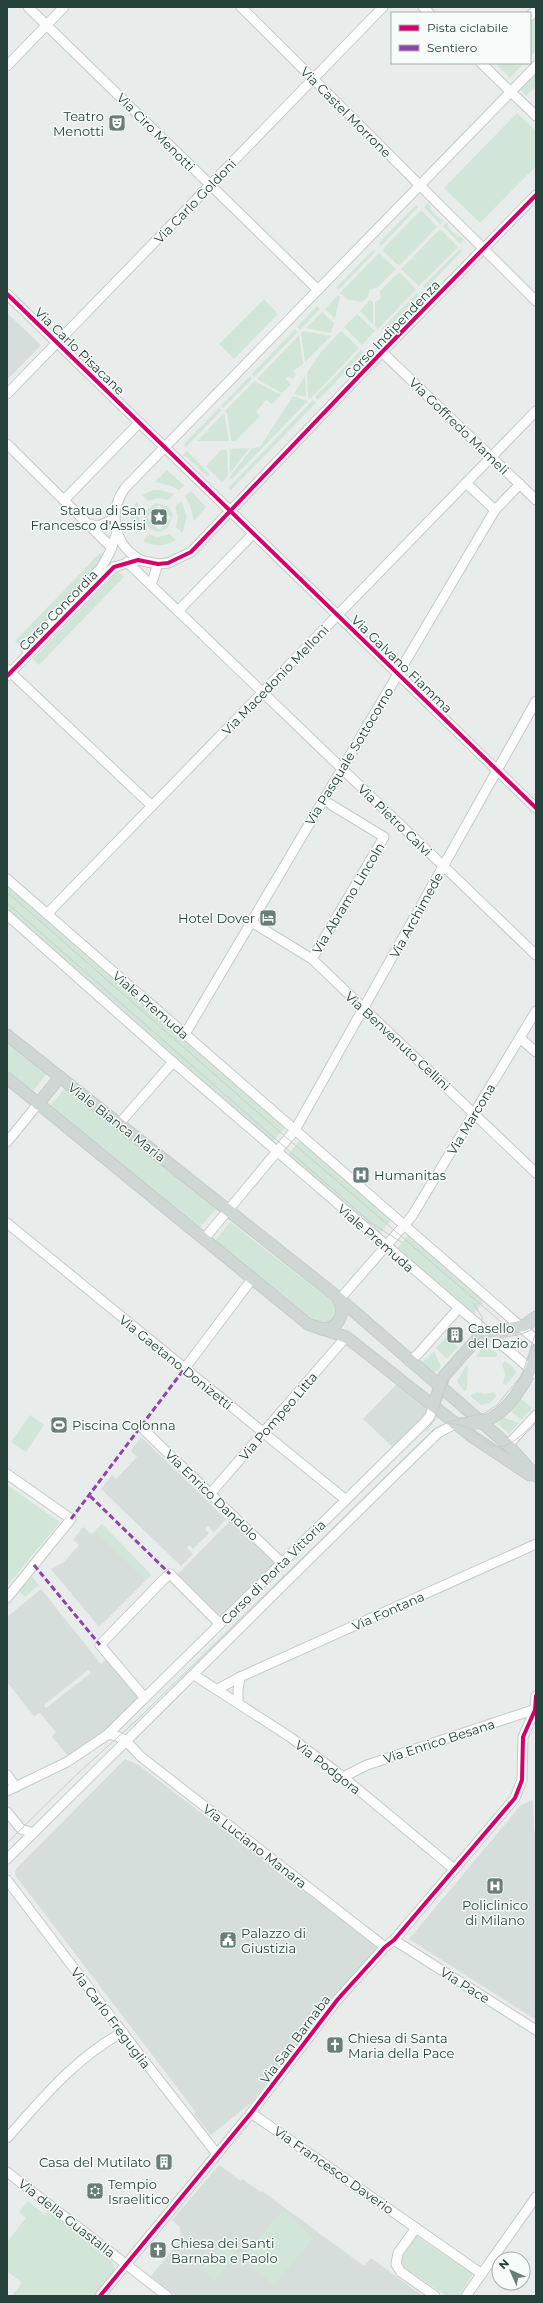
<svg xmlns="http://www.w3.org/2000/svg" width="543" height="2303" viewBox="0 0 543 2303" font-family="Montserrat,sans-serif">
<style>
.built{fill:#d6dedb;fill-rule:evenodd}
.green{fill:#d1e6d8;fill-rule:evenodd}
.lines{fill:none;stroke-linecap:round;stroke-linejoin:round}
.minor-casing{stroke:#c5cac8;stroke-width:11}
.major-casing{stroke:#c3ccc9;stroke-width:13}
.minor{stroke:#fcfcfc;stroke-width:9}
.major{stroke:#cfd7d5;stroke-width:11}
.tram{stroke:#c9cdcc;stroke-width:1}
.quiet{stroke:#8e44ad;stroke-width:3;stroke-dasharray:6 3;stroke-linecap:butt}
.cycleway-casing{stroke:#f7fbf9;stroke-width:6}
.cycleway{stroke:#d6006c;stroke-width:4}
.labels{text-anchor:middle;stroke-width:3;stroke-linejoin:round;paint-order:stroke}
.street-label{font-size:13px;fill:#24423a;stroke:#f7fbf9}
.poi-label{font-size:13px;fill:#24423a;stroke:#f7fbf9;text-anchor:start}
</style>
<rect width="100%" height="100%" fill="#e8edeb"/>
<g class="built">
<polygon points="7,313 41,345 7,380"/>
<polygon points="401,1380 432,1404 429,1416 396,1450 363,1419"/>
<polygon points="141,1437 226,1519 214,1532 208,1526 205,1529 209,1533 193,1549 189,1545 187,1548 193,1554 181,1566 101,1489 112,1475 116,1479 137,1457 131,1451"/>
<polygon points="234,1517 282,1563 221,1624 175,1577"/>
<polygon points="102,1524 151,1575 99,1627 51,1569 64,1562 79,1545 73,1540 83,1527 92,1534"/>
<path d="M41 1589 101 1664 109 1657 145 1698 71 1759 52 1737 56 1732 40 1713 34 1716 7 1682V1617ZM88 1670 91 1673 46 1708 44 1705Z"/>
<polygon points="125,1759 137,1764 378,1947 324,2007 251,2103 211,2135 194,2114 195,2111 15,1875 16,1869"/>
<polygon points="533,1800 534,1831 536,1833 536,2020 409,1939 521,1805"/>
<polygon points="219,2165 241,2181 242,2179 261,2192 262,2191 364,2266 371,2258 423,2296 176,2296 151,2276 178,2243 176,2241 181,2235 180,2227 172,2220"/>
</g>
<g class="green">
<polygon points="536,18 536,51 530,57 530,24"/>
<polygon points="495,63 524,63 510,78"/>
<polygon points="536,71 536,86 526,96 520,89"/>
<polygon points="517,113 536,131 536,166 480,223 444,188"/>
<polygon points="428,203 431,206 430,209 440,219 444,220 440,224 424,207"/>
<polygon points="416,205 418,207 381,246 379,243"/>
<polygon points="421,210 437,227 399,266 382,250"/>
<polygon points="447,222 448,227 458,237 461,237 464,240 460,244 443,226"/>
<polygon points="440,229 458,247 419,286 401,269 412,258 418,261 413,257"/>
<polygon points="460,249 462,251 426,289 423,286"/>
<polygon points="373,250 375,252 338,290 336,288"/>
<polygon points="379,253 396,269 377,288 370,289 368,297 362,302 347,299 340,293"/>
<polygon points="399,272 416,289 378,329 375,326 375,302 381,298 380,291"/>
<polygon points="417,293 419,296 385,331 382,329"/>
<polygon points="338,295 340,297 335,318 325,309"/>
<polygon points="264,299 278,314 234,359 219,344"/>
<polygon points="370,300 373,302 373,324 360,311"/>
<polygon points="317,306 320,309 300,330 297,327"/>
<polygon points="322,312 334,323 331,333 306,328"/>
<polygon points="357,314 375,331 362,345 344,327"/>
<polygon points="295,329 298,332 254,377 252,374"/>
<polygon points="304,331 331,336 305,362 301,333"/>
<polygon points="341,331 359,348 310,399 308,398 307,373 321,352"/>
<polygon points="299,335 303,364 293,371 296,375 292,379 289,376 286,379 291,384 282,393 257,379"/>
<polygon points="361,350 364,353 318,400 315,397"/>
<polygon points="250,376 252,379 223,408 221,406"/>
<polygon points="305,376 306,397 294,394"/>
<polygon points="255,381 281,395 272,404 266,400 256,412 260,416 235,441 231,441 227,413 225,411"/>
<polygon points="293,396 308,401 231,480 229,478 252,448 260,447"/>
<polygon points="313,400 316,403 231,490 228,488"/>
<polygon points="219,408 222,410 186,447 184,444"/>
<polygon points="224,413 229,441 197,441"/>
<polygon points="250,448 230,473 230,449"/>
<polygon points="221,450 227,450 228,476 222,482 206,466"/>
<polygon points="187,451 210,474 207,477 187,457 182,456"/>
<polygon points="167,470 184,485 179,490 171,486 155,482"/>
<polygon points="154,490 161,490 174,494 168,500 158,498 148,501 142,495"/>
<polygon points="191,491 206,507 194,521 190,505 185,496"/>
<polygon points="181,501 187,517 182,533 176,527 178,517 175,507"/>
<polygon points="136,502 142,508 139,518 142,528 136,534 131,516"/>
<path d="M156 503 169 507 173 515 168 528 159 532 150 529 144 521 145 511ZM159 505 171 517 159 530 147 517Z"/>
<path d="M149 534 157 537 169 534 176 540C164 547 154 547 143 541Z"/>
<polygon points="100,553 106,559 103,563 21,647 15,641"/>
<polygon points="118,571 124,577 39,665 33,659"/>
<polygon points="7,886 285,1128 271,1143 7,909"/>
<polygon points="7,1043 47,1073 33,1091 7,1070"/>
<polygon points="66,1087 216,1209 199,1228 50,1106"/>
<polygon points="300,1140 391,1220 378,1236 287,1156"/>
<polygon points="230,1222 333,1302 336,1311 331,1321 323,1324 317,1322 214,1242"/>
<polygon points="408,1235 484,1301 473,1314 397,1248"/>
<polygon points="447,1336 458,1347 447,1359 436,1348"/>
<polygon points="487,1347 497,1353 497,1357 476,1357 481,1349"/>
<polygon points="434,1351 441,1366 438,1371 432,1372 422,1363"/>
<polygon points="505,1361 513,1367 516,1373 506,1385 503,1383 505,1374 502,1364"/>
<polygon points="466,1366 468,1367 467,1389 464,1391 457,1381"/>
<polygon points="477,1392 485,1394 493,1392 496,1396 490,1403 481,1405 470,1396"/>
<polygon points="520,1398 532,1408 521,1420 509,1410"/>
<polygon points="30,1415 44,1425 26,1452 11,1442"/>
<polygon points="503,1417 519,1423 509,1434 498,1424"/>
<polygon points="7,1485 60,1522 7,1586"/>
<polygon points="102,1524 151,1575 145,1580 95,1531"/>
<polygon points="32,1576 39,1585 25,1597 19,1591"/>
<polygon points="28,2201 45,2215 49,2209 113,2263 115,2271 94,2296 12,2296 22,2283 7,2271 7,2242 26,2218 19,2212"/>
<polygon points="283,2210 313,2238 274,2285 243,2258"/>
<polygon points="415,2235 473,2274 459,2295 447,2296 402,2266 399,2258"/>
<polygon points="224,2242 237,2254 215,2280 201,2269"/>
</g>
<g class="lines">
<g class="minor-casing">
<g id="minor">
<polyline points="28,7 318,290"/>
<polyline points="241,7 536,301"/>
<polyline points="423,7 429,13"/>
<polyline points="530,16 536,10"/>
<polyline points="481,63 536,116"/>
<polyline points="7,66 64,7"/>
<polyline points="7,294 536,808"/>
<polyline points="382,352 536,500"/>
<polyline points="7,394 383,7"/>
<polyline points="7,444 112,548"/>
<polyline points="466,483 495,510"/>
<polyline points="64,500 139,423"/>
<polyline points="89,524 98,526 114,519"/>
<path d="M143 561C114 547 107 514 125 488L536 66"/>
<polyline points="127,562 536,955"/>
<polyline points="151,585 158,564"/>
<polyline points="178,611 253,534"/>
<polyline points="26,649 101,568 110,552 117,532"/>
<polyline points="7,669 152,806"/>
<polyline points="7,676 114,567 138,560 158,564 168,563 191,552 382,352 536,195"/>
<polyline points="7,879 536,1340"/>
<polyline points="47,914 536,411"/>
<polyline points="7,915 173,1062 536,1374"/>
<polyline points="250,921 312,959 536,1173"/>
<polyline points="312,959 384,837 330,804"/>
<polyline points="185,1034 495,510 520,484"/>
<polyline points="520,1038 536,1052"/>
<polyline points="119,1124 173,1062"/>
<polyline points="7,1142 38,1104"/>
<polyline points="7,1223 346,1500"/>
<polyline points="204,1239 295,1130 536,701"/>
<polyline points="339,1300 412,1216 536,1011"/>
<polyline points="409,1361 418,1354 458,1309"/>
<polyline points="185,1368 252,1279"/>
<polyline points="142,1428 282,1563"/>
<polyline points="508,1445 536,1415"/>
<polyline points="7,1474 71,1519 7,1598"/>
<polyline points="210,1494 346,1337"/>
<polyline points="194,1675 290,1737 343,1777 454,1869"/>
<polyline points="218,1689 240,1677 536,1544"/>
<polyline points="145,1698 100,1645 164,1579 170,1574 220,1624"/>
<polyline points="238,1703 238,1690 240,1677"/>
<path d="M107 1735C121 1733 131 1746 140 1756L385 1947"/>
<polyline points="7,1775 16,1787"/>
<polyline points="343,1777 367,1765 536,1709"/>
<polyline points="7,1791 67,1762 107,1735 425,1422 430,1416 433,1406"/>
<polyline points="7,1812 21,1829 33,1833"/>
<path d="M7 1859C151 1717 293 1574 438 1433L455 1424"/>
<polyline points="7,1880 145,2062 217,2154"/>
<polyline points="394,1940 536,2030"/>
<polyline points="251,2113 482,2274"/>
<path d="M7 2138C43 2098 75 2058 123 2032"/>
<polyline points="7,2172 167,2296"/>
<polyline points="416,2228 398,2253 396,2264 401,2272 435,2296"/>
<polyline points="100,2296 251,2113 338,1999 385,1947 394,1940 515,1798 522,1780 523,1737 535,1710 536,1696"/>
<polyline points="466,2296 536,2197"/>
</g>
</g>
<g class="major-casing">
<g id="major">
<polyline points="7,1035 335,1295 508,1445 536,1476"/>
<polyline points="7,1078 308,1324 346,1337 354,1343 470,1435 530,1475"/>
<polyline points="38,1104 60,1077"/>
<path d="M321 1329C338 1330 346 1314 339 1300"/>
<polyline points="433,1406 444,1376 477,1339 485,1334 525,1325 536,1317"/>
<path d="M455 1424C463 1423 474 1425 482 1422 508 1415 532 1376 536 1351"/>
</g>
</g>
<use href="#minor" class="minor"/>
<use href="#major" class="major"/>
<g class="tram">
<polyline points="7,892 288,1139 536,1352"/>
<polyline points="7,903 370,1222 401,1242"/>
<path d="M476 1346C494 1333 520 1341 536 1326"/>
<path d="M448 1424C491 1422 483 1478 536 1421"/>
<polyline points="426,1431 435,1419 448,1379 482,1335 482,1317 473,1303"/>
<polyline points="7,1843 75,1776 138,1719 434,1429 451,1421 485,1413 497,1405 522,1375 536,1332"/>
</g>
<g class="quiet">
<polyline points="90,1496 170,1574"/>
<polyline points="71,1519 185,1368"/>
<polyline points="34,1565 100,1645"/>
</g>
<g class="cycleway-casing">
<g id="cycleway">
<polyline points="7,294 536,808"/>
<polyline points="7,676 114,567 138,560 158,564 168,563 191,552 382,352 536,195"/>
<polyline points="100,2296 251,2113 338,1999 385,1947 394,1940 515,1798 522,1780 523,1737 535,1710 536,1696"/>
</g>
</g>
<use href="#cycleway" class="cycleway"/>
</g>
<defs>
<g id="theatre-square" transform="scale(0.9)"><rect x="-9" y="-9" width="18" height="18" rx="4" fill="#697e78" stroke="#f7fbf9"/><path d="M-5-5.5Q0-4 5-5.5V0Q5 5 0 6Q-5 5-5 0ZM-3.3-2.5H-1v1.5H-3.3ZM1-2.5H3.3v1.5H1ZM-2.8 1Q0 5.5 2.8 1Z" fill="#fff"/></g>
<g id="sight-square" transform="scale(0.9)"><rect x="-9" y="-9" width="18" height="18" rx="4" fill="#697e78" stroke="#f7fbf9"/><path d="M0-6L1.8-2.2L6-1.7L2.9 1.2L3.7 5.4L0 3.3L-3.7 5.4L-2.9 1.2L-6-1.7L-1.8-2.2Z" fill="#fff"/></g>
<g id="hotel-square" transform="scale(0.9)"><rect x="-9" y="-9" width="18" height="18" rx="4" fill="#697e78" stroke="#f7fbf9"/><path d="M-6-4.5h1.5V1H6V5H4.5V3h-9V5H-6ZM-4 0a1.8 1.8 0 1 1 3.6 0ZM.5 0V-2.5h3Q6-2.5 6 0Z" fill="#fff"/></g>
<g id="hospital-square" transform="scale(0.9)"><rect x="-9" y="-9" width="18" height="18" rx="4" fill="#697e78" stroke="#f7fbf9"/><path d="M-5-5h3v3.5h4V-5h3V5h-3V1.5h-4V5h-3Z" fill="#fff"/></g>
<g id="building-square" transform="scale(0.9)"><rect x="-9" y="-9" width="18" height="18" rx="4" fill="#697e78" stroke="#f7fbf9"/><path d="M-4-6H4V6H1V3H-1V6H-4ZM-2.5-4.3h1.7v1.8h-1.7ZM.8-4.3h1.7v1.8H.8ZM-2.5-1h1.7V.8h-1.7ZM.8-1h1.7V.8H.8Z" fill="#fff"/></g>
<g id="stadium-square" transform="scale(0.9)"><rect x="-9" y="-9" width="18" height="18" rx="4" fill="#697e78" stroke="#f7fbf9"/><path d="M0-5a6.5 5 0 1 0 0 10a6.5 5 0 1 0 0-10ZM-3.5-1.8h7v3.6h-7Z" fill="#fff"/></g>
<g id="civic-square" transform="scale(0.9)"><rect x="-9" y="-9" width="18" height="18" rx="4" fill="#697e78" stroke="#f7fbf9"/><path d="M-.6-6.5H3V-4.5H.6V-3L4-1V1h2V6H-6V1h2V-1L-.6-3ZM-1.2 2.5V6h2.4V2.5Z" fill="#fff"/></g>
<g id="church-square" transform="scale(0.9)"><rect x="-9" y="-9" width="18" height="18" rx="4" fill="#697e78" stroke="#f7fbf9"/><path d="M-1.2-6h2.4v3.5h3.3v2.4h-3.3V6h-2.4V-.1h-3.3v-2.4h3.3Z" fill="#fff"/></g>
<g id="synagogue-square" transform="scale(0.9)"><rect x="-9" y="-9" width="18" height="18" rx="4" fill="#697e78" stroke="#f7fbf9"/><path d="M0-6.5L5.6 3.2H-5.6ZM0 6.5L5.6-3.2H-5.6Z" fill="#fff"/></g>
</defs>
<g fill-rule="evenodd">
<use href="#theatre-square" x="117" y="123"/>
<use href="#sight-square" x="159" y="517"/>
<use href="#hotel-square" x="268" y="918"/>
<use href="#hospital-square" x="361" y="1175"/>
<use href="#building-square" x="455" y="1335"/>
<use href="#stadium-square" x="59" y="1425"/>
<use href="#hospital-square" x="495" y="1886"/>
<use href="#civic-square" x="228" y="1940"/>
<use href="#church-square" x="335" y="2045"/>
<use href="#building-square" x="164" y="2162"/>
<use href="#synagogue-square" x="95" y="2191"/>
<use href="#church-square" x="158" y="2250"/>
</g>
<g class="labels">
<g class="street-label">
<text transform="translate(346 112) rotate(45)" y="5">Via Castel Morrone</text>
<text transform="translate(156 132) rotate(45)" y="5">Via Ciro Menotti</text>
<text transform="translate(195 201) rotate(-46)" y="5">Via Carlo Goldoni</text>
<text transform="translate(392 329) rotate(-46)" y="5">Corso Indipendenza</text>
<text transform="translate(80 351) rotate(44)" y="5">Via Carlo Pisacane</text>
<text transform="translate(459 426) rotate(44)" y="5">Via Goffredo Mameli</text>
<text transform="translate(58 610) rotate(-46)" y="5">Corso Concordia</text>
<text transform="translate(402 664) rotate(44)" y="5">Via Galvano Fiamma</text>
<text transform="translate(275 680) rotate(-46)" y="5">Via Macedonio Melloni</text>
<text transform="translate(349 756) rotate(-59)" y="5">Via Pasquale Sottocorno</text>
<text transform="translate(395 820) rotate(44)" y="5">Via Pietro Calvi</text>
<text transform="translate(348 898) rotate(-59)" y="5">Via Abramo Lincoln</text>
<text transform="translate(416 915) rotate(-61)" y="5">Via Archimede</text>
<text transform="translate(151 1005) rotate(41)" y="5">Viale Premuda</text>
<text transform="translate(398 1041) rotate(43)" y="5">Via Benvenuto Cellini</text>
<text transform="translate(471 1119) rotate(-59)" y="5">Via Marcona</text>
<text transform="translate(117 1122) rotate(38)" y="5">Viale Bianca Maria</text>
<text transform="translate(376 1238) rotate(41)" y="5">Viale Premuda</text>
<text transform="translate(176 1362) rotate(39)" y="5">Via Gaetano Donizetti</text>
<text transform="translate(278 1416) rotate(-49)" y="5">Via Pompeo Litta</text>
<text transform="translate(212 1495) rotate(44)" y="5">Via Enrico Dandolo</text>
<text transform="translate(273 1572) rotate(-45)" y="5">Corso di Porta Vittoria</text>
<text transform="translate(388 1611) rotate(-24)" y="5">Via Fontana</text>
<text transform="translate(439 1741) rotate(-18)" y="5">Via Enrico Besana</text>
<text transform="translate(328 1767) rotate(38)" y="5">Via Podgora</text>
<text transform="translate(255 1846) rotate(38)" y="5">Via Luciano Manara</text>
<text transform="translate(465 1985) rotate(32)" y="5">Via Pace</text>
<text transform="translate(111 2018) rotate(53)" y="5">Via Carlo Freguglia</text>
<text transform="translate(295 2039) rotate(-53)" y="5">Via San Barnaba</text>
<text transform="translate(334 2170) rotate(35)" y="5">Via Francesco Daverio</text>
<text transform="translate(67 2218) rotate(38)" y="5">Via della Guastalla</text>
</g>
<g class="poi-label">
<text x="104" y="121" text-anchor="end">Teatro<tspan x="104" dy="15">Menotti</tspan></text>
<text x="146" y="515" text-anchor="end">Statua di San<tspan x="146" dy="15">Francesco d'Assisi</tspan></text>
<text x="255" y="923" text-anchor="end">Hotel Dover</text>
<text x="374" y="1180">Humanitas</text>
<text x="468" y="1333">Casello<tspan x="468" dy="15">del Dazio</tspan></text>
<text x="72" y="1430">Piscina Colonna</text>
<text x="495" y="1910" text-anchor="middle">Policlinico<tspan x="495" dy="15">di Milano</tspan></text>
<text x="241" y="1938">Palazzo di<tspan x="241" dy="15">Giustizia</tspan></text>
<text x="348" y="2043">Chiesa di Santa<tspan x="348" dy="15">Maria della Pace</tspan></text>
<text x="151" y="2167" text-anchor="end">Casa del Mutilato</text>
<text x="108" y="2189">Tempio<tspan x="108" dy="15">Israelitico</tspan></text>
<text x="171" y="2248">Chiesa dei Santi<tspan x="171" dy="15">Barnaba e Paolo</tspan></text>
</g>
</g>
<rect width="543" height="2303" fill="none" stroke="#24423a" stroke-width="16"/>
<rect x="391" y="12" width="140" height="52" fill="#f7fbf9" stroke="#a3b1ad"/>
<rect x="399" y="25" width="20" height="6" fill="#d6006c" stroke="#a3b1ad"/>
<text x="427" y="32" font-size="12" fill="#24423a">Pista ciclabile</text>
<rect x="399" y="45" width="20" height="6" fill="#8e44ad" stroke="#a3b1ad"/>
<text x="427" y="52" font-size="12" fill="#24423a">Sentiero</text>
<g transform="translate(511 2271) rotate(315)"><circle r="19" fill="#f7fbf9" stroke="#a3b1ad"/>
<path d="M0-3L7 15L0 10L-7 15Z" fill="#697e78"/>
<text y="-6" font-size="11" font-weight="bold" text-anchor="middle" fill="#24423a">N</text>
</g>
</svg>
